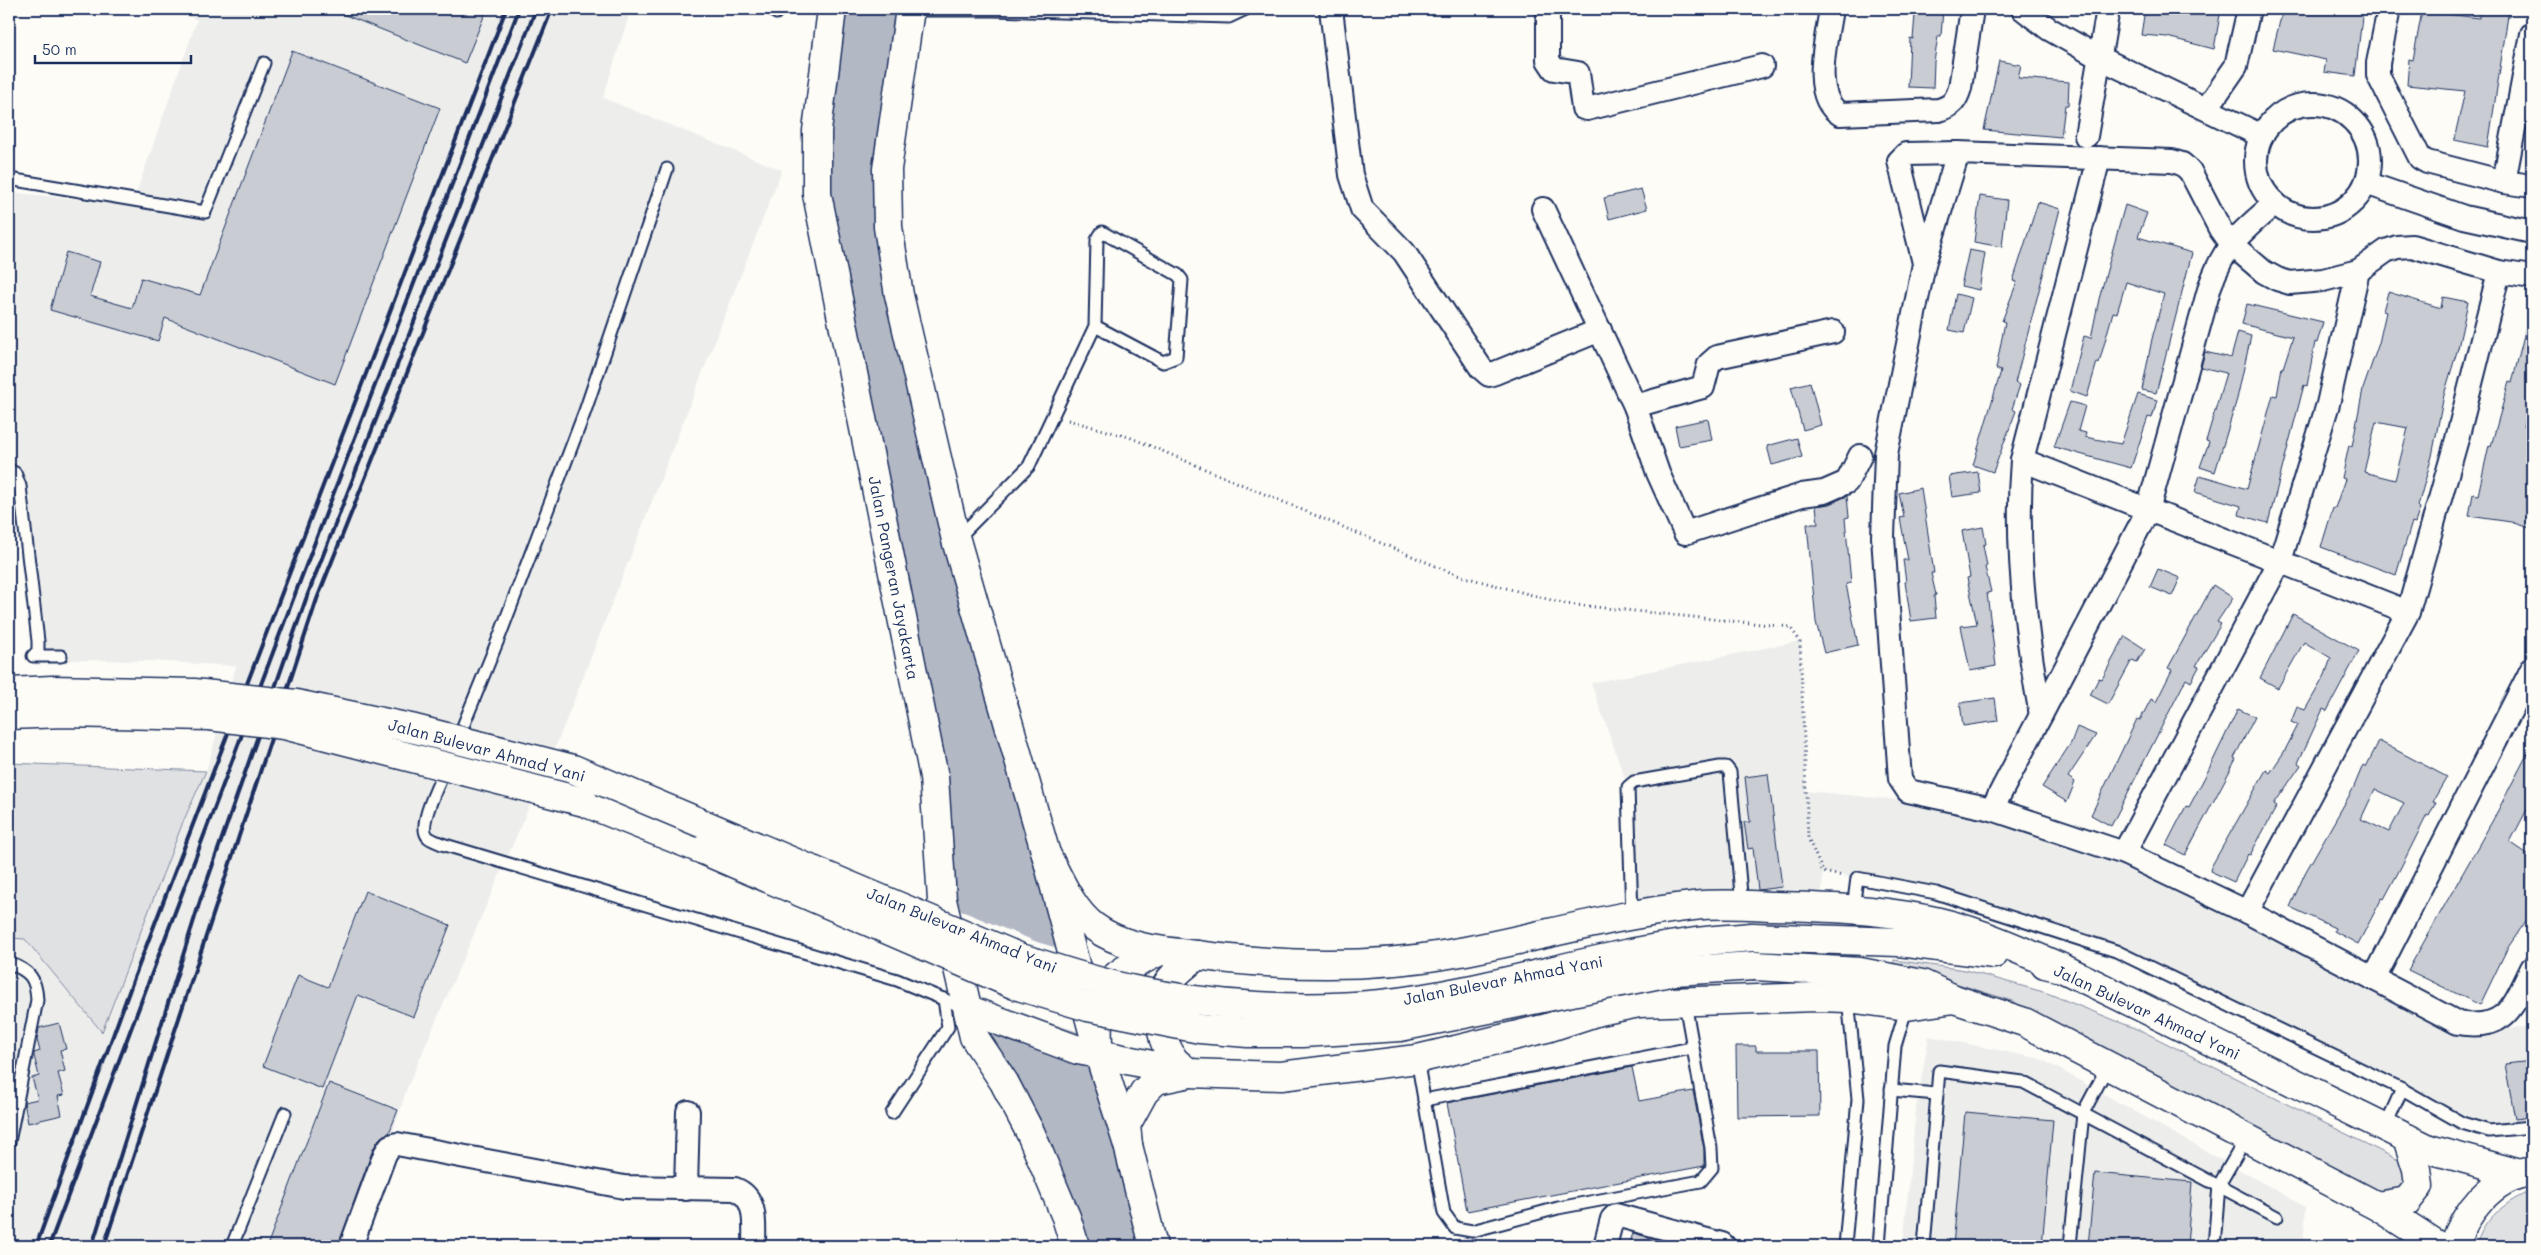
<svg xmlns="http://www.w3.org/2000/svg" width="2541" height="1255" viewBox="0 0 2541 1255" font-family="Mali,sans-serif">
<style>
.built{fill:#edeeec}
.green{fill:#e0e1e3;stroke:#7e88a0}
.water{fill:#b3b8c5;stroke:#76819c}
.pier{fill:#fdfcf7}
.building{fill:#c9ccd3;stroke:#1b2f5e;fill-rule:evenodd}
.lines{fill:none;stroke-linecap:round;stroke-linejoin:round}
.service-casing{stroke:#1b2f5e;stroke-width:15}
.minor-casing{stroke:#1b2f5e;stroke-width:26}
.tertiary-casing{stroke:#1b2f5e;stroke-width:31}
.primary-casing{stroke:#1b2f5e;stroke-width:31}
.path{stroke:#1b2f5e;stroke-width:3;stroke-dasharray:1 4;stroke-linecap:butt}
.service{stroke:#fdfcf7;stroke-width:11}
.minor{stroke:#fdfcf7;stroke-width:22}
.tertiary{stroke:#fdfcf7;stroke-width:28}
.primary{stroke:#fdfcf7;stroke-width:28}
.rail{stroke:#1b2f5e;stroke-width:4}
.primary-bridge-casing{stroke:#1b2f5e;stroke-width:31;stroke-linecap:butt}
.primary-bridge{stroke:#fdfcf7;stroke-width:28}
.labels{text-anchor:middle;stroke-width:4;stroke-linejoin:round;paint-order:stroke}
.street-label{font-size:16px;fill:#1b2f5e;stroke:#fdfcf7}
</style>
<rect width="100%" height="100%" fill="#fdfcf7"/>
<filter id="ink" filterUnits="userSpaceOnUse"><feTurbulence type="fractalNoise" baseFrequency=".02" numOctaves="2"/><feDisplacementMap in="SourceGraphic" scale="10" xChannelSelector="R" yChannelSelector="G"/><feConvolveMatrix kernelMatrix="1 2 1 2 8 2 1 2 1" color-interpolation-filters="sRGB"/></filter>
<g filter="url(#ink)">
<g class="built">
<polygon points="168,9 631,9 603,98 782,170 560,736 407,1088 357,1246 9,1246 9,938 25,939 102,1032 183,822 206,771 236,666 149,661 77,660 35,665 33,656 38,651 19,484 9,470 9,192 132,205 197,20"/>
<polygon points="1800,641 1806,791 1992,809 2124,853 2472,1026 2532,1028 2532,1127 2489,1131 2116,951 1936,893 1823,872 1821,907 1632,916 1628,787 1591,683"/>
<polygon points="1929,1036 2041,1059 2306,1207 2303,1246 1903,1246 1916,1108"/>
</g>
<g class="green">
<polygon points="9,763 206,771 183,822 102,1032 25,939 9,938"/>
<polygon points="1894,960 1965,970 2047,993 2144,1032 2406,1164 2409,1186 2387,1195 2012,1001 1942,979 1894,967"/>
<path d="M2532 1191V1246H2476C2483 1219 2507 1200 2532 1191Z"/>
</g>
<polygon class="water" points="832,9 910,9 888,227 1153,1246 1075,1246 974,1037 817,194"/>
<polygon class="pier" points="940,902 1037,942 1071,952 1097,1038 1001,1007 962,991"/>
<g class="building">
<polygon points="330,9 487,9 465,63"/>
<polygon points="1919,9 1943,9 1941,36 1938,36 1934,62 1933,88 1908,87 1910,38 1913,39 1915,15 1919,15"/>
<polygon points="2145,9 2221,9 2214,49 2167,37 2141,35"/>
<polygon points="2283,9 2363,9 2355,76 2324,72 2326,60 2273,49"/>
<polygon points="2479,9 2509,9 2488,147 2454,140 2465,91 2407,85 2409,59 2413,60 2422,11 2479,18"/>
<polygon points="292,51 440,108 335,384 165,318 158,341 50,310 66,252 100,262 90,296 132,308 141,278 200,295"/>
<polygon points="1999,61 2021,65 2018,78 2069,82 2068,105 2065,105 2061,137 1984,130"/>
<polygon points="1641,189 1647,209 1609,219 1604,198"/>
<polygon points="1980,196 2007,200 2002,247 1974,242"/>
<polygon points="2038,202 2060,209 2015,383 2020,385 2012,409 2016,411 1993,472 1973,465 2001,371 1996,369 2005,322 2002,321 2017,282 2013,281"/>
<polygon points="2125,205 2147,213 2138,237 2192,253 2156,393 2142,390 2152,339 2164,294 2126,282 2117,313 2113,312 2099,363 2097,362 2087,397 2070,391 2084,336 2091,338 2099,299"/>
<polygon points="1969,250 1985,253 1979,290 1961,286"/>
<path d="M2388 292 2441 308 2443 297 2468 302 2458 348 2444 395 2432 456 2418 506 2420 508 2415 523 2412 522 2396 575 2321 547 2333 508H2335L2345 479 2342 478 2349 445 2352 446 2363 389 2379 343 2386 312 2383 311ZM2376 422 2408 428 2395 480 2364 472Z"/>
<polygon points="1956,294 1972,298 1964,333 1949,330"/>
<polygon points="2247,304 2323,322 2317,343 2315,342 2307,386 2304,385 2268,523 2239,515 2241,506 2195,492 2200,475 2247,489 2273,395 2277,396 2282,367 2283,368 2293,337 2242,324"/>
<polygon points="2526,327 2532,328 2532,397 2524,426 2532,427 2532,529 2511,522 2469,516 2473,494 2478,495 2489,445 2491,446 2509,382 2512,383"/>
<polygon points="2238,332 2251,336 2237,399 2215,472 2200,467 2209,442 2206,441 2226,373 2201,367 2205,352 2231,358"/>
<polygon points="1810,382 1821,425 1803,430 1791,387"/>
<polygon points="2138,394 2157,400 2152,418 2148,417 2131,468 2054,447 2070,402 2085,406 2078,431 2086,433 2085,437 2121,444"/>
<polygon points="1708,419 1712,440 1679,446 1675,426"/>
<polygon points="1797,438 1802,457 1772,465 1767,446"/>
<polygon points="1978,472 1981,493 1952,497 1949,476"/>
<polygon points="1921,488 1934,573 1931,573 1936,595 1934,596 1936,618 1911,621 1905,582 1906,582 1903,560 1908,560 1900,518 1904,517 1899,493"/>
<polygon points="1847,496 1849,517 1845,518 1851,583 1846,584 1858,645 1824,653 1816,622 1807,524 1818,524 1816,506 1829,504"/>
<polygon points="1983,527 1986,544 1983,545 1987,566 1985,567 1991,592 1987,593 1996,666 1970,671 1961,626 1977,624 1967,578 1970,577 1962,531"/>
<polygon points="2158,569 2180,578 2172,596 2150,587"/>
<polygon points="2213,585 2233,598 2217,622 2221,624 2196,666 2199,667 2191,682 2186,679 2111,826 2091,815 2137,719 2140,720 2151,699 2156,702 2172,670 2168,668"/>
<polygon points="2293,614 2359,651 2327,711 2323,709 2298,763 2301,765 2274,804 2277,806 2250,855 2248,854 2234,882 2210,871 2211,867 2266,770 2270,773 2284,752 2298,725 2291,722 2297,707 2305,710 2325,675 2331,658 2304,642 2278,688 2260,678"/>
<polygon points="2125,636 2145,649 2137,662 2132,660 2108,704 2090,695 2099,678 2102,679"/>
<polygon points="1995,698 1998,721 1963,726 1960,703"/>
<polygon points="2238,709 2255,717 2234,758 2236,759 2185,855 2166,845 2186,806 2189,807 2207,773"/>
<polygon points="2077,727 2096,735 2068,777 2075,782 2067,802 2042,787 2071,743"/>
<path d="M2379 741 2447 777 2433 801 2436 802 2429 816 2427 815 2400 869 2384 899 2382 898 2358 944 2334 931 2335 928 2290 907 2305 873 2353 789 2363 765 2366 767ZM2375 789 2404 803 2389 832 2361 819Z"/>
<polygon points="2532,745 2532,800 2510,842 2532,857 2532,912 2507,949 2480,1005 2408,970 2494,818"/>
<polygon points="1768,774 1782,887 1758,890 1753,848 1748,849 1744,822 1750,822 1745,777"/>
<polygon points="365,891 450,925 414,1017 358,995 322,1089 263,1066 298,975 328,987"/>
<polygon points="59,1023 66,1049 60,1050 65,1071 58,1073 64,1095 58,1096 62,1115 28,1123 24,1102 38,1099 32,1078 39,1076 34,1056 34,1053 40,1051 37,1040 39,1028"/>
<polygon points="1736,1046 1756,1046 1756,1051 1819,1051 1820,1116 1737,1117"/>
<polygon points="2532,1061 2532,1117 2515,1119 2505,1064"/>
<polygon points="1632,1067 1639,1101 1693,1091 1704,1149 1704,1166 1467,1211 1447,1103"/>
<polygon points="329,1083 398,1110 389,1133 379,1139 373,1149 338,1246 267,1246"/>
<polygon points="1965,1112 2053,1120 2042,1246 1953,1246"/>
<polygon points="2095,1173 2192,1182 2187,1246 2088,1246"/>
<polygon points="1633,1233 1680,1246 1629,1246"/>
</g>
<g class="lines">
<g class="service-casing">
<g id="service">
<polyline points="910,10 994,10 1229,17 1246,9"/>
<polyline points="776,13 777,9"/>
<polyline points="9,179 205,212 264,63"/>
<polyline points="9,470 15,473 20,486 38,641 38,651 33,656 61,656"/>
<polyline points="957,539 1029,466 1095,326 1097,240 1102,232 1178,275 1182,280 1176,357 1163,362 1095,326"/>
<polyline points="457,741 500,635 585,411 667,169"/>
<path d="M446 767C441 780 416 826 428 837 431 840 438 842 442 844L897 980 965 1008"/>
<polyline points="1853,909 1857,878 1936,893 2116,951 2402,1089 2462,1123 2489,1131 2532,1127"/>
<polyline points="1632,916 1628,787 1634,782 1720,767 1726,767 1730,772 1742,905"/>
<path d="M9 963C30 971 36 978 37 1000L9 1142"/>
<polyline points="1417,1059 1444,1213 1455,1228 1472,1231 1558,1208 1701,1181 1712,1168 1711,1148 1685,1003"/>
<polyline points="1891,1090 1937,1094"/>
<polyline points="1424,1100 1692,1048"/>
<polyline points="892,1113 948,1027 944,999"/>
<polyline points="2385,1127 2402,1089"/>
<polyline points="232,1246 285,1113"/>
<polyline points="1845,1246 1858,1099 1848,998"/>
<polyline points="1879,1246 1895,1046 1907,1006"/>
<polyline points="1924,1246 1939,1071 2023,1082 2277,1217"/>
<polyline points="2070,1246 2083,1113 2108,1066"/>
<polyline points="2214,1246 2219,1185 2246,1138"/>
</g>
</g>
<g class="minor-casing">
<g id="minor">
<polyline points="1331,9 1351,175 1362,209 1404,252 1481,368 1489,375 1495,373 1600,330"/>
<polyline points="1548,9 1548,60 1554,69 1578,73 1583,108 1587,109 1762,66"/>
<path d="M1831 9C1827 38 1810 96 1840 114L1939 110C1952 106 1956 101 1960 88L1972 9"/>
<polyline points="2023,9 2049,29 2100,58 2262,136"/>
<polyline points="2389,9 2378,63 2378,75 2420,158 2427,162 2504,182 2532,186"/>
<circle cx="2313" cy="161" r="57"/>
<polyline points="2207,108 2236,66 2249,9"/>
<polyline points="2086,136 2108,9"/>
<polyline points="2504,182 2532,34"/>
<polyline points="2366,183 2464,217 2532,232"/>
<polyline points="1543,209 1635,406 1658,473 1685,533 1802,495 1824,492 1847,482 1860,456"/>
<polyline points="1924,263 1899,161 1906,154 1958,153"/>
<path d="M2532 277 2499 272 2412 246 2397 247 2386 251 2358 271 2323 280 2290 283 2277 279 2264 272 2230 243 2220 229 2190 171 2182 164 2172 161 1958 153 1924 264 1886 454 1883 537 1900 779 1908 791 1992 809 2124 853 2245 911 2458 1023C2507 1031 2513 1006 2532 968"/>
<polyline points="1635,406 1703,387 1709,364 1717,357 1833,332"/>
<polyline points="2022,460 2408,612"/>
<path d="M2041 715C2025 632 2015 545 2022 460L2099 158"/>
<path d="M1992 809 2148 510 2210 286C2226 242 2241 233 2275 203"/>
<polyline points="2124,853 2280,561 2328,404 2358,271"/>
<polyline points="2247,912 2408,612 2457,439 2499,272"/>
<polyline points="2374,979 2532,669"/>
<polyline points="686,1189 688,1112"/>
<path d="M351 1246 385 1154 390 1146 397 1144 624 1187 735 1189C758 1198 754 1225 754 1246"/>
<polyline points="1605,1246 1612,1219 1616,1215 1722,1244 1724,1246"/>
</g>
</g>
<g class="tertiary-casing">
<g id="tertiary">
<polyline points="832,9 817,131 817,194 934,777 942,900 974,1037 1004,1082 1031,1134 1066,1217 1075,1246"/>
<polyline points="910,9 887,169 888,227 899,295 956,540 1046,854 1099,1054 1128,1145 1153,1246"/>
<polyline points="969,1010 1078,1050 1099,1054"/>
</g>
</g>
<g class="primary-casing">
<g id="primary">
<polyline points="584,802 703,850"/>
<path d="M1046 854C1059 878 1071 909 1093 926 1122 948 1161 951 1196 955 1280 966 1365 969 1449 954 1530 940 1611 915 1693 906 1719 903 1747 905 1774 906 1824 907 1875 909 1925 919 1973 928 2017 949 2062 968"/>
<polyline points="1752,937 1899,942 1994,954"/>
<path d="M1160 951C1146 958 1131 965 1119 974 1096 991 1096 1029 1099 1054L1189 1073 1281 1076 1417 1059 1547 1028 1599 1011 1639 1003 1816 997 1848 998 1907 1006 1954 999"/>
<polyline points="2045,964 2062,968 2429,1149 2520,1174"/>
<polyline points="1754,966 1860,972 1922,984 1954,999 2024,1022 2377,1206 2439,1246"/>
<path d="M1189 1073C1184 1068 1175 1063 1172 1057 1158 1035 1155 999 1171 979 1178 970 1189 963 1197 955"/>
<polyline points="1128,1145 1126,1125 1144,1092 1156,1080 1185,1074"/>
<polyline points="2377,1206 2407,1201 2419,1186 2417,1169 2407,1138"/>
<path d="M2454 1246C2465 1212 2491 1179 2528 1172"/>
</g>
</g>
<polyline class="path" points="1068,420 1129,437 1457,575 1566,604 1790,627 1800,641 1808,838 1823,872 1843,876"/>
<use href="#service" class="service"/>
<use href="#minor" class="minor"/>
<use href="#tertiary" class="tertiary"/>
<use href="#primary" class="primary"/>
<g class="rail">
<polyline points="36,1246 134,978 506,9"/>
<polyline points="49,1246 292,602 519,9"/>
<polyline points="92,1246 200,901 306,599 536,9"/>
<polyline points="104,1246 317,599 552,9"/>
</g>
<g class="primary-bridge-casing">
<g id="primary-bridge">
<path d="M9 692 52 690 194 693 296 704 415 729 573 769 1021 958C1058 969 1095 982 1134 990 1213 1006 1300 1012 1381 1004 1486 993 1585 957 1689 943 1710 940 1731 939 1752 937"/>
<polyline points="9,715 64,713 209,716 284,725 584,802"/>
<polyline points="703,850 1015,985 1088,1007 1200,1029 1248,1033 1302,1033 1400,1027 1675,971 1754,966"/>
</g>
</g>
<use href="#primary-bridge" class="primary-bridge"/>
</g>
</g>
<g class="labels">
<g class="street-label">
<text transform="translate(894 578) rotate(79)" y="6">Jalan Pangeran Jayakarta</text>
<text transform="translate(487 750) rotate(15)" y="6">Jalan Bulevar Ahmad Yani</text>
<text transform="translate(962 930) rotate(22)" y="6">Jalan Bulevar Ahmad Yani</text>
<text transform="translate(1503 980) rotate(-11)" y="6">Jalan Bulevar Ahmad Yani</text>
<text transform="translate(2147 1012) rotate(25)" y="6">Jalan Bulevar Ahmad Yani</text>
</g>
</g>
<rect width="2541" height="1255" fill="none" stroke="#fdfcf7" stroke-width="30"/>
<rect x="15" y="15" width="2511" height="1225" fill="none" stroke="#1b2f5e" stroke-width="2" filter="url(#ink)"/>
<path d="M35 55v8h156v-8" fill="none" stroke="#1b2f5e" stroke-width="2.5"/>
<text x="42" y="55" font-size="15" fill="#1b2f5e" stroke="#fdfcf7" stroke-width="4" paint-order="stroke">50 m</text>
</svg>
